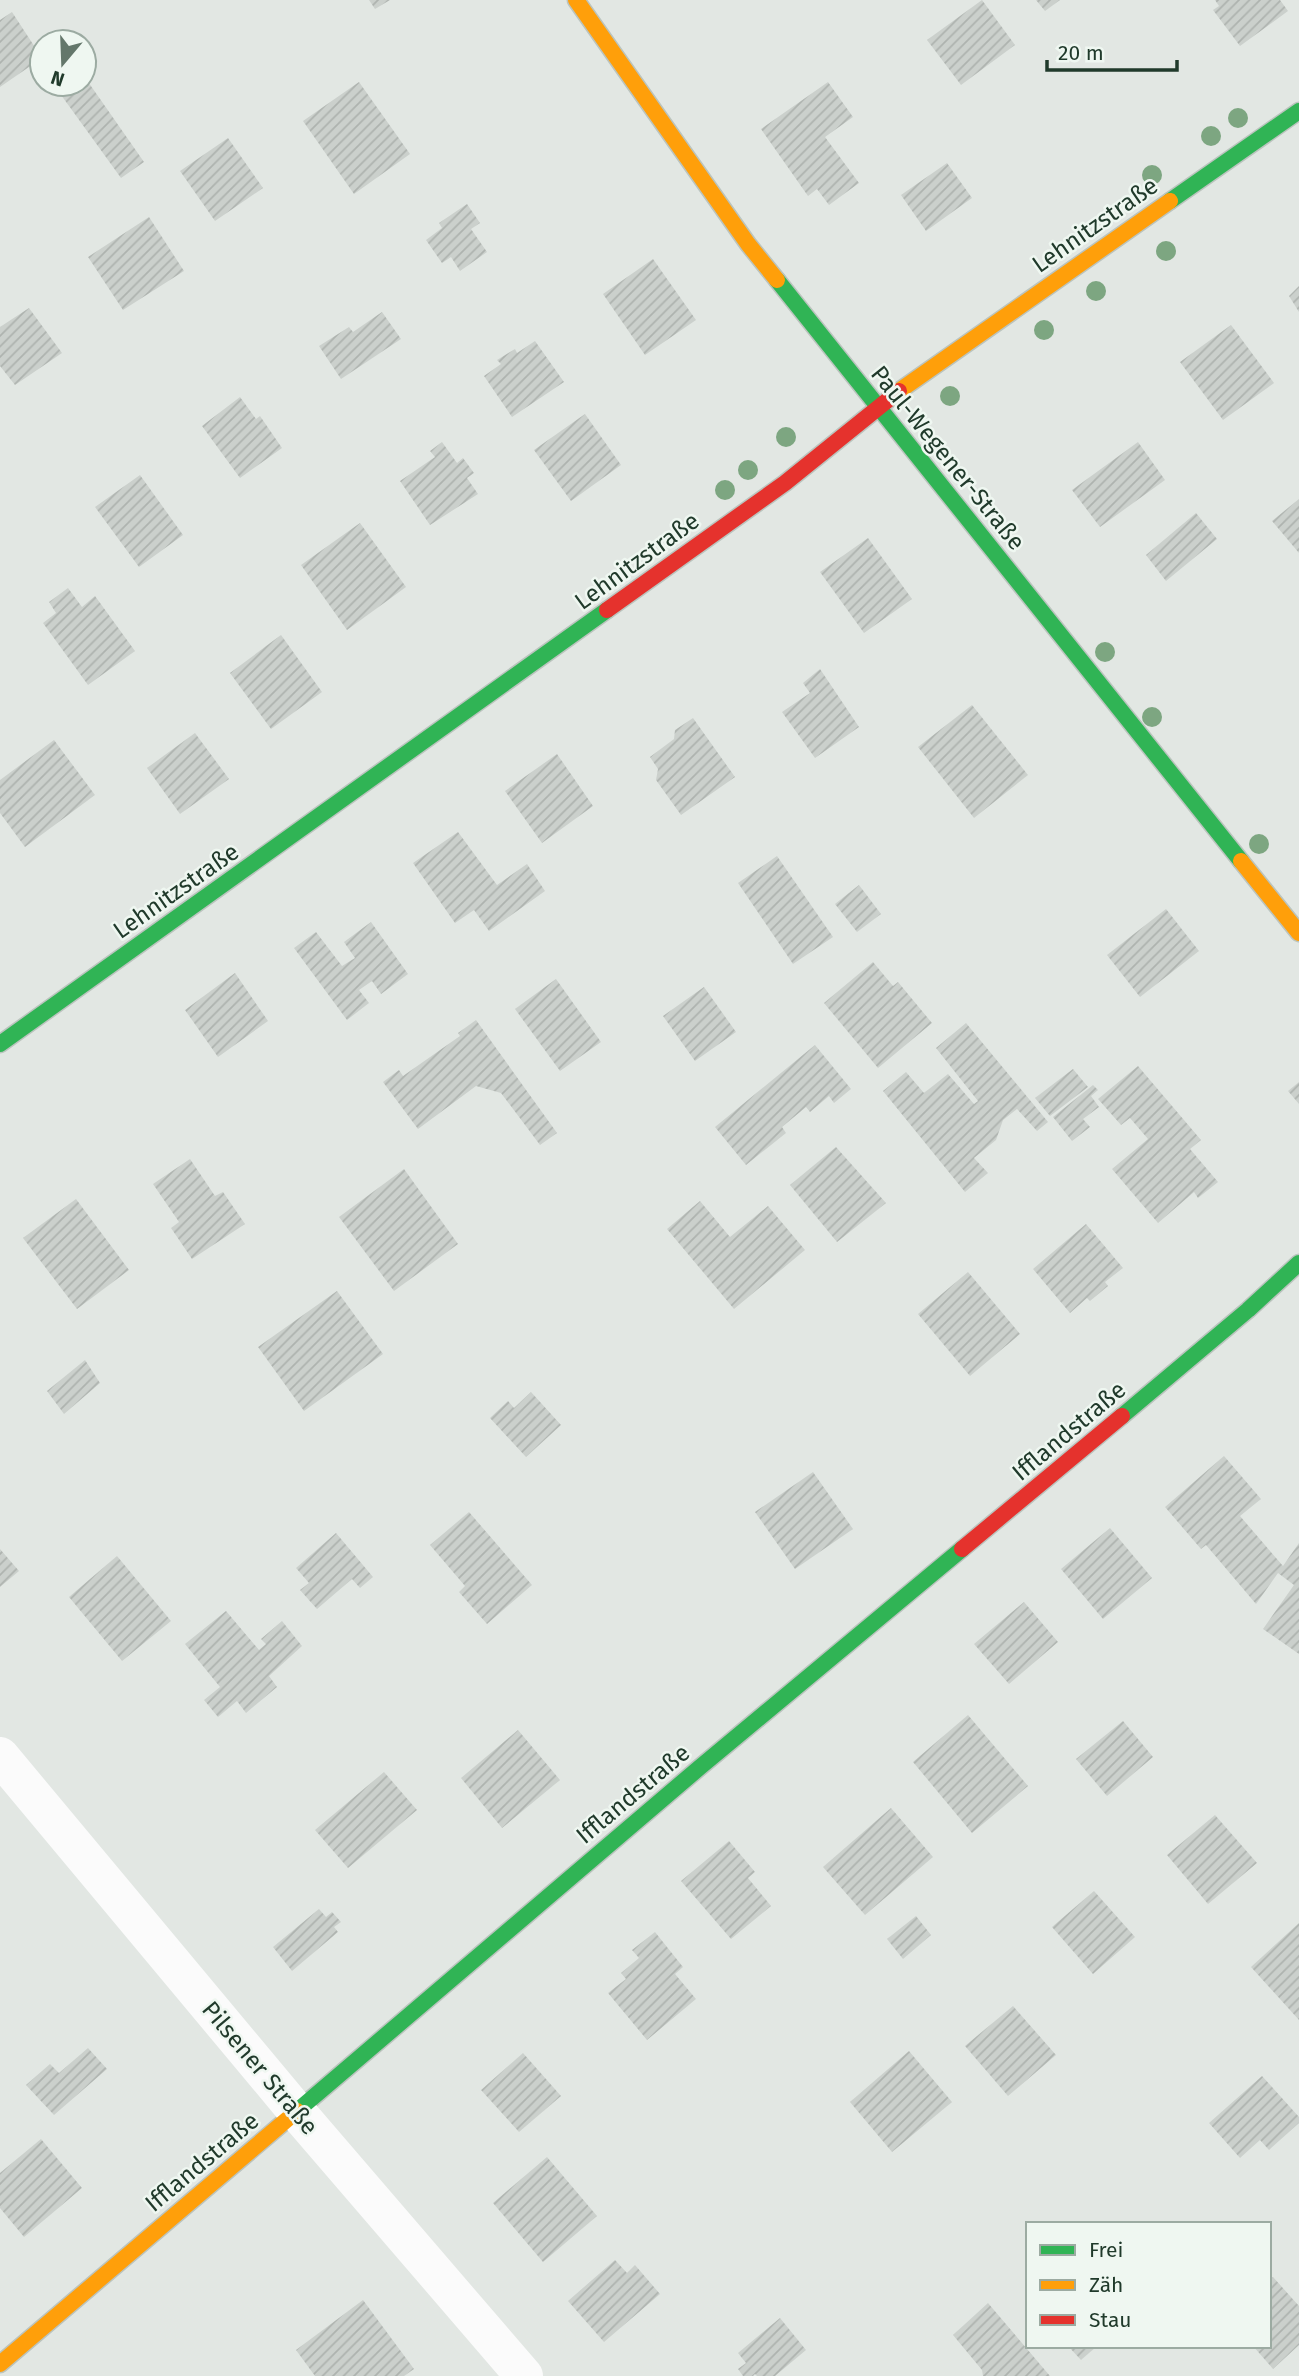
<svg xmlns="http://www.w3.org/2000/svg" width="1299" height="2376" viewBox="0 0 1299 2376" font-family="'Fira Sans',sans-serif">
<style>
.building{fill:url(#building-hatch)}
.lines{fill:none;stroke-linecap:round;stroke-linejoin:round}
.fast-casing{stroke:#bbc4be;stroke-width:19}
.slow-casing{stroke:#bbc4be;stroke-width:19}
.jam-casing{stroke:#bbc4be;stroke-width:19}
.street{stroke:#fbfbfb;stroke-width:38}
.fast{stroke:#30b455;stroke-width:16}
.slow{stroke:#ff9f0a;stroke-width:16}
.jam{stroke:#e5322d;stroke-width:16}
.tree{fill:#7da681}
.labels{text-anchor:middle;stroke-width:5;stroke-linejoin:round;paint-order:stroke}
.street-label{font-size:24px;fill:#203a2b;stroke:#eff7f1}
</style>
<defs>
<pattern id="building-hatch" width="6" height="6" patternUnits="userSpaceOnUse" patternTransform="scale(1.75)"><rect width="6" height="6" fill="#cbd0cc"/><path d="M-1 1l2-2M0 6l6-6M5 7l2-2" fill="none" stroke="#aeb3af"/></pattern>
</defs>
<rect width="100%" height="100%" fill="#e2e7e3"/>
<g class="building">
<polygon points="369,0 390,0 375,9"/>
<polygon points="982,0 1015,45 961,85 927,40"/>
<polygon points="1036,0 1060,0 1045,11"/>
<polygon points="1215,0 1280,0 1288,11 1240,46 1213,10 1219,6"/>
<polygon points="12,12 42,58 0,87 0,20"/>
<polygon points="84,76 144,162 121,178 56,88 62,84 84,84"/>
<polygon points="359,82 410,154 354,194 303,121"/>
<polygon points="828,82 853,117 825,137 859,183 829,205 817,189 808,196 761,129"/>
<polygon points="228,138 263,188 215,221 180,171"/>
<polygon points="947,163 972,198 926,231 901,195"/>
<polygon points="467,204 480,223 471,229 487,252 460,271 451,257 442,263 426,240 442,228 439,223"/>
<polygon points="149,217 184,271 123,310 88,257"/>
<polygon points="653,259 696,320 645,355 603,294"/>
<polygon points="1299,286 1299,312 1289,296"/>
<polygon points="29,308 62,353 15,385 0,366 0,327"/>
<polygon points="382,312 401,339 341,379 319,346 349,327 353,332"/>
<polygon points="1231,325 1274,383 1223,420 1180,362"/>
<polygon points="535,341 564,382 512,417 484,376 501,364 497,360 515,349 517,353"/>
<polygon points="240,397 256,419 260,416 282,448 240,478 202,426"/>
<polygon points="585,414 621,465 571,501 534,450"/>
<polygon points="442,442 457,463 463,458 474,473 467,478 478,494 430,525 400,481 435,457 430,451"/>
<polygon points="1138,442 1165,480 1100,527 1072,490"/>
<polygon points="140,475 183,535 139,567 95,507"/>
<polygon points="1299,499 1299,553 1272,521"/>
<polygon points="1196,513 1217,539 1166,581 1146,555"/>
<polygon points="360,523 406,587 347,630 301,565"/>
<polygon points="868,538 912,599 864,633 820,572"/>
<polygon points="68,588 82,607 95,596 135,651 88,685 43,623 56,613 49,602"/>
<polygon points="281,635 322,692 271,729 230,673"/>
<polygon points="820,669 859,727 815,758 782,712 810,693 803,683"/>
<polygon points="972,705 1028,775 974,818 918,747"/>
<polygon points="693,718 735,777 681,815 656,780 658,769 650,757 674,739 675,730"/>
<polygon points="195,733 229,779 180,814 147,768"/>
<polygon points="54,740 95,795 25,847 0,813 0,780"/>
<polygon points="557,754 593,806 542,843 505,791"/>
<polygon points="458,832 497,885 527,864 545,891 489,931 474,910 455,923 413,863"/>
<polygon points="777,856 833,937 793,964 738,883"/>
<polygon points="859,885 881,914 857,932 835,904"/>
<polygon points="1166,909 1199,951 1140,997 1107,955"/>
<polygon points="371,922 408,974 381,994 372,981 359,990 369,1003 347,1020 294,948 316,932 342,966 355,958 344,942"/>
<polygon points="873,962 893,986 898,982 932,1023 878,1068 824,1003"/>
<polygon points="235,973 268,1021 218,1057 185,1010"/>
<polygon points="556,979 601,1042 560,1071 515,1009"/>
<polygon points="704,987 736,1032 695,1061 663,1016"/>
<polygon points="476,1020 557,1133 540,1145 501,1093 476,1086 418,1129 383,1082 399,1070 403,1076 460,1036 458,1033"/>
<polygon points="966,1023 1048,1122 1037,1131 1017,1109 1003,1120 996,1140 974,1158 988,1173 965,1192 883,1091 906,1072 924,1093 948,1074 974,1104 978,1101 936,1048"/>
<polygon points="815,1045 851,1089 834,1103 829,1096 810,1112 806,1107 782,1127 786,1133 746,1165 715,1127"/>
<polygon points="1138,1066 1201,1140 1190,1149 1218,1182 1198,1198 1194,1192 1158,1223 1112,1169 1148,1139 1130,1118 1121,1125 1098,1099"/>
<polygon points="1073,1069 1088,1087 1050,1116 1035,1098"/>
<polygon points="1299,1082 1299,1104 1288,1091"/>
<polygon points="1093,1085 1098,1090 1091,1096 1099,1107 1083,1119 1090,1127 1072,1141 1053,1117"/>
<polygon points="836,1147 886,1203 837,1242 790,1185"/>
<polygon points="190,1159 215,1196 223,1192 245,1224 192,1259 171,1228 179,1222 153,1184"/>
<polygon points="404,1169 458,1244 394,1291 339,1217"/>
<polygon points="76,1199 129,1270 77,1309 23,1238"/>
<polygon points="700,1201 730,1237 768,1206 805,1250 734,1309 667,1229"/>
<polygon points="1086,1224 1123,1268 1105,1282 1108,1286 1090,1301 1087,1298 1070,1313 1033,1269"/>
<polygon points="968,1272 1020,1334 970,1376 918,1314"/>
<polygon points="337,1291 383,1354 304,1411 258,1347"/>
<polygon points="85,1360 100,1383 64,1414 47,1391"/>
<polygon points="531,1392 561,1425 526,1457 490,1418 508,1401 514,1408"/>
<polygon points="1224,1456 1261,1499 1240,1516 1283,1566 1299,1543 1299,1654 1263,1629 1294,1585 1278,1573 1256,1604 1206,1545 1201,1549 1165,1507"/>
<polygon points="813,1472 853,1529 795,1569 755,1512"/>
<polygon points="469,1512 532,1585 487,1624 459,1592 465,1586 430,1545"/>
<polygon points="1110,1528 1152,1578 1103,1619 1061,1569"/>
<polygon points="336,1533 373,1577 360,1588 352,1579 317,1609 300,1590 309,1583 296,1568"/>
<polygon points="0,1549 19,1571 0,1587"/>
<polygon points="117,1556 171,1621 122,1661 69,1597"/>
<polygon points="1024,1602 1058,1642 1009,1684 974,1644"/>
<polygon points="226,1611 259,1650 266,1644 261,1639 282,1621 302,1646 269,1676 277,1687 246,1713 237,1701 218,1717 204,1700 220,1687 185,1644"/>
<polygon points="968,1715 1028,1786 972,1833 913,1762"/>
<polygon points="1123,1721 1153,1757 1107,1796 1076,1759"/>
<polygon points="518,1730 560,1780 502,1828 461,1778"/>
<polygon points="384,1772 417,1810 348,1868 315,1830"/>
<polygon points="891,1808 933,1857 865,1915 823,1867"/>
<polygon points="1215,1815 1257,1863 1208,1904 1167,1855"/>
<polygon points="729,1841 755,1872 748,1878 771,1906 731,1939 681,1881"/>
<polygon points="1094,1891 1135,1937 1093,1974 1052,1927"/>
<polygon points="319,1909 326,1917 332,1912 341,1922 334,1927 338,1932 292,1971 273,1947"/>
<polygon points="916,1916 931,1935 903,1959 887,1939"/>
<polygon points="1299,1923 1299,2020 1251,1967"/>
<polygon points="655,1932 683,1967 675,1974 696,1999 647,2040 608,1993 626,1979 621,1973 639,1958 632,1950"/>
<polygon points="1013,2006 1056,2055 1008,2096 965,2046"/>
<polygon points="88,2048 107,2069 54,2115 26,2085 50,2064 59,2073"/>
<polygon points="909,2051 952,2102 892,2152 850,2102"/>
<polygon points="523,2053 561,2096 519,2132 481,2090"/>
<polygon points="1262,2076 1299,2117 1299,2123 1269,2150 1260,2140 1240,2158 1209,2123"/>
<polygon points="41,2139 82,2188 24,2237 0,2208 0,2173"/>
<polygon points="547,2157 597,2216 543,2262 493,2203"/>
<polygon points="615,2260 627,2273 635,2265 660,2294 604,2342 568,2301"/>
<polygon points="1273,2277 1299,2306 1299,2345 1273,2369 1253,2346 1269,2346 1269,2280"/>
<polygon points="363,2300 414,2369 404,2376 315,2376 296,2350"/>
<polygon points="988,2303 1050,2376 983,2376 982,2370 953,2335"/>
<polygon points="780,2318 806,2350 775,2376 757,2376 755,2374 753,2376 743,2376 738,2369 746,2363 738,2353"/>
<polygon points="1068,2346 1097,2346 1081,2360"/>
</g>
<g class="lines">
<g class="fast-casing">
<g id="fast">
<polyline points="1170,201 1299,111"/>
<polyline points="777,280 1241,861"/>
<polyline points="0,1044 607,610"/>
<polyline points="1122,1416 1248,1310 1299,1263"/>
<polyline points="297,2111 699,1768 962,1549"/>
</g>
</g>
<g class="slow-casing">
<g id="slow">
<polyline points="576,0 748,244 777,280"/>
<polyline points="899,391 1170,201"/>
<polyline points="1241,861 1299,933"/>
<polyline points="0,2364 297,2111"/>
</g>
</g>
<g class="jam-casing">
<g id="jam">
<polyline points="607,610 785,483 899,391"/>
<polyline points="962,1549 1122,1416"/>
</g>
</g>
<polyline class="street" points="0,1756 297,2112 524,2376"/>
<use href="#fast" class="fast"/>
<use href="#slow" class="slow"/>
<use href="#jam" class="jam"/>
</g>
<g class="tree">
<circle cx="1238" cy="118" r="10"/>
<circle cx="1211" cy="136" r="10"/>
<circle cx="1152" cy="175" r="10"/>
<circle cx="1166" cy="251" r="10"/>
<circle cx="1096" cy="291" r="10"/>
<circle cx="1044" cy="330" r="10"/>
<circle cx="950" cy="396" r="10"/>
<circle cx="786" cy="437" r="10"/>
<circle cx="748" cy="470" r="10"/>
<circle cx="725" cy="490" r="10"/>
<circle cx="1105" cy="652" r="10"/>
<circle cx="1152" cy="717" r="10"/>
<circle cx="1259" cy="844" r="10"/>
</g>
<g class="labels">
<g class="street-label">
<text transform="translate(1095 225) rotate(-35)" y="8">Lehnitzstraße</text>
<text transform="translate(948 458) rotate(51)" y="8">Paul-Wegener-Straße</text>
<text transform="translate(637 561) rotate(-36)" y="8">Lehnitzstraße</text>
<text transform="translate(176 891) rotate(-35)" y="8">Lehnitzstraße</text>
<text transform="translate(1069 1431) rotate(-40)" y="8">Ifflandstraße</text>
<text transform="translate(633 1794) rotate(-40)" y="8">Ifflandstraße</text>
<text transform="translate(260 2068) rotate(50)" y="8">Pilsener Straße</text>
<text transform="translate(202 2162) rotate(-40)" y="8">Ifflandstraße</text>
</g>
</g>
<rect x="1026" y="2222" width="245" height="126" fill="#eff7f1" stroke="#9caba2" stroke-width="2"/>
<rect x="1040" y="2245" width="35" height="10" fill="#30b455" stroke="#9caba2" stroke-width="2"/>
<text x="1089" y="2257" font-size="21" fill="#203a2b">Frei</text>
<rect x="1040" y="2280" width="35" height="10" fill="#ff9f0a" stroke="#9caba2" stroke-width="2"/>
<text x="1089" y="2292" font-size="21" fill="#203a2b">Zäh</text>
<rect x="1040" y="2315" width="35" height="10" fill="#e5322d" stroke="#9caba2" stroke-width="2"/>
<text x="1089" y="2327" font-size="21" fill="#203a2b">Stau</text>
<g transform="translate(63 63) rotate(199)"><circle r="33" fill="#eff7f1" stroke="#9caba2" stroke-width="2"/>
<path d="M0-5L12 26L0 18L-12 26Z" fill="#64776b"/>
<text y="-10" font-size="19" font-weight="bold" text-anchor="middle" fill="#203a2b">N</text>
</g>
<path d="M1047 60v10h130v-10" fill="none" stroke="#203a2b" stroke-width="3.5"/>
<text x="1058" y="60" font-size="21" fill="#203a2b" stroke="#eff7f1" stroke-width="5" paint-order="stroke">20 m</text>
</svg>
